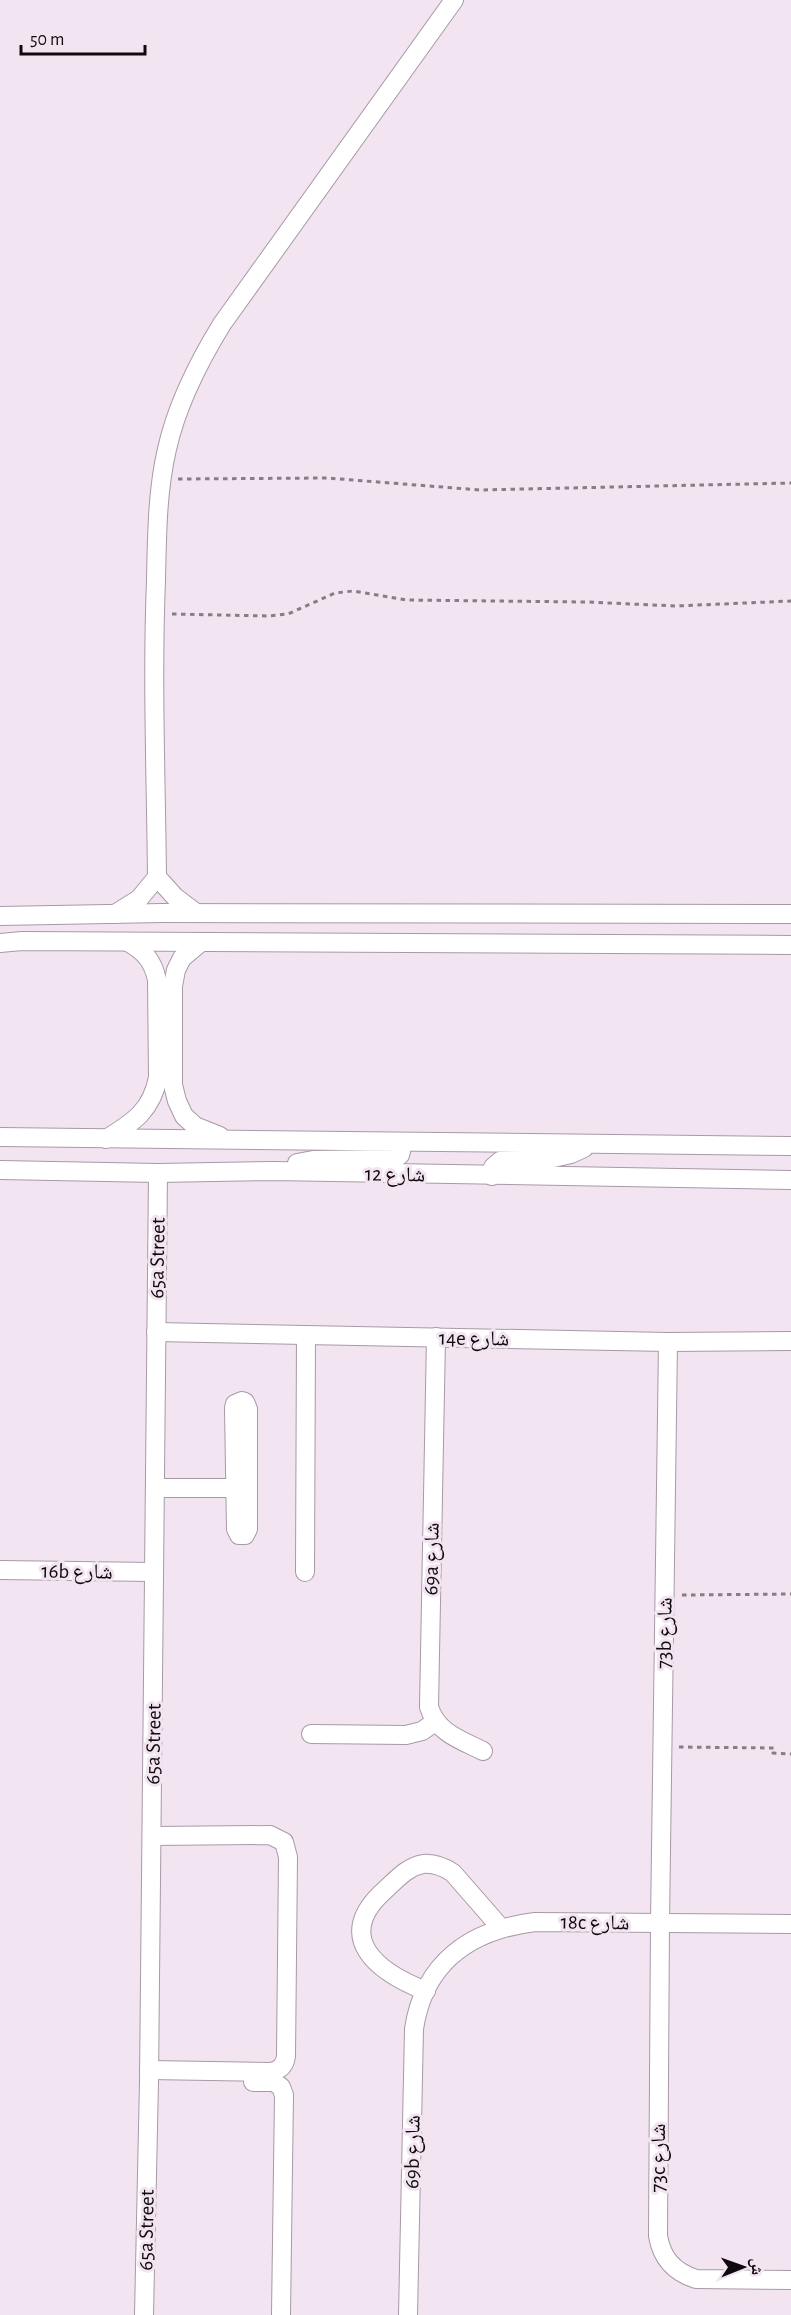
<svg xmlns="http://www.w3.org/2000/svg" width="791" height="2315" viewBox="0 0 791 2315" font-family="'Alegreya Sans','Noto Naskh Arabic',sans-serif">
<style>
.lines{fill:none;stroke-linecap:round;stroke-linejoin:round}
.minor-casing{stroke:#a79aa6;stroke-width:20}
.path{stroke:#867d86;stroke-width:3;stroke-dasharray:4.5 4.5;stroke-linecap:butt}
.minor{stroke:#fff;stroke-width:18}
.labels{text-anchor:middle;stroke-width:6;stroke-linejoin:round;paint-order:stroke}
.street-label{font-size:21px;fill:#0e0a0e;stroke:#f2e4f1}
</style>
<rect width="100%" height="100%" fill="#f2e4f1"/>
<g class="lines">
<g class="minor-casing">
<g id="minor">
<polyline points="157,877 175,897 196,913"/>
<path d="M115 914 139 899 157 877C156 778 152 679 156 580 157 536 157 492 167 449 177 404 198 363 222 324L454 0"/>
<polyline points="0,916 162,913 791,914"/>
<polyline points="201,942 182,958 176,970 173,986 173,1085 177,1101 184,1116 195,1126 220,1136"/>
<polyline points="0,943 22,941 791,945"/>
<polyline points="0,1137 791,1146"/>
<path d="M106 1139C134 1122 152 1110 158 1077L157 980C153 961 145 952 128 942"/>
<polyline points="297,1163 313,1160 395,1159 400,1155 403,1143"/>
<polyline points="0,1170 158,1173 273,1171 791,1180"/>
<polyline points="492,1176 493,1167 500,1161 549,1159 571,1154 584,1148"/>
<polyline points="156,1332 668,1342 791,1341"/>
<path d="M436 1337 429 1707C437 1733 461 1740 483 1751"/>
<path d="M668 1342 660 1923 658 2236C662 2259 674 2272 696 2279L791 2280"/>
<polygon points="242,1401 245,1402 248,1409 248,1529 245,1535 239,1535 236,1529 234,1408 235,1404"/>
<polyline points="155,1488 235,1488"/>
<polyline points="0,1570 154,1572"/>
<polyline points="305,1572 306,1335"/>
<polyline points="311,1734 406,1735 422,1731 435,1722"/>
<path d="M426 1991C377 1972 332 1937 385 1890 397 1879 407 1867 423 1864 435 1863 444 1867 453 1873L501 1928"/>
<path d="M149 2070 271 2072C280 2070 285 2065 286 2056L288 1857 284 1842 270 1835 152 1836"/>
<polyline points="253,2082 274,2082 281,2087 284,2095 281,2315"/>
<polyline points="144,2315 149,2081 158,1173"/>
<path d="M408 2315 414 2029C424 1962 471 1930 535 1922L791 1924"/>
</g>
</g>
<g class="path">
<polyline points="178,479 327,478 480,490 791,483"/>
<polyline points="172,614 268,616 288,614 335,593 353,591 407,600 587,602 676,606 791,601"/>
<polyline points="682,1595 791,1594"/>
<polyline points="679,1747 774,1748 773,1753 791,1754"/>
</g>
<use href="#minor" class="minor"/>
</g>
<g class="labels">
<g class="street-label">
<text transform="translate(395 1174) rotate(1)" y="7">شارع 12</text>
<text transform="translate(157 1258) rotate(-89)" y="7">65a Street</text>
<text transform="translate(474 1338) rotate(1)" y="7">14e شارع</text>
<text transform="translate(431 1559) rotate(-89)" y="7">69a شارع</text>
<text transform="translate(77 1571) rotate(1)" y="7">16b شارع</text>
<text transform="translate(664 1633) rotate(-89)" y="7">73b شارع</text>
<text transform="translate(153 1744) rotate(-89)" y="7">65a Street</text>
<text transform="translate(595 1922) rotate(1)" y="7">18c شارع</text>
<text transform="translate(412 2152) rotate(-89)" y="7">69b شارع</text>
<text transform="translate(658 2158) rotate(-90)" y="7">73c شارع</text>
<text transform="translate(146 2230) rotate(-89)" y="7">65a Street</text>
</g>
</g>
<g transform="translate(743 2267) rotate(89)" stroke="#f2e4f1" stroke-width="4.5" paint-order="stroke">
<path d="M0-4.5L10 22L0 15L-10 22Z" fill="#0e0a0e"/>
<text y="-9" font-size="16" font-weight="bold" text-anchor="middle" fill="#0e0a0e">ش</text>
</g>
<path d="M21 45v9h124v-9" fill="none" stroke="#0e0a0e" stroke-width="3"/>
<text x="30" y="45" font-size="18" fill="#0e0a0e" stroke="#f2e4f1" stroke-width="4.5" paint-order="stroke">50 m</text>
</svg>
